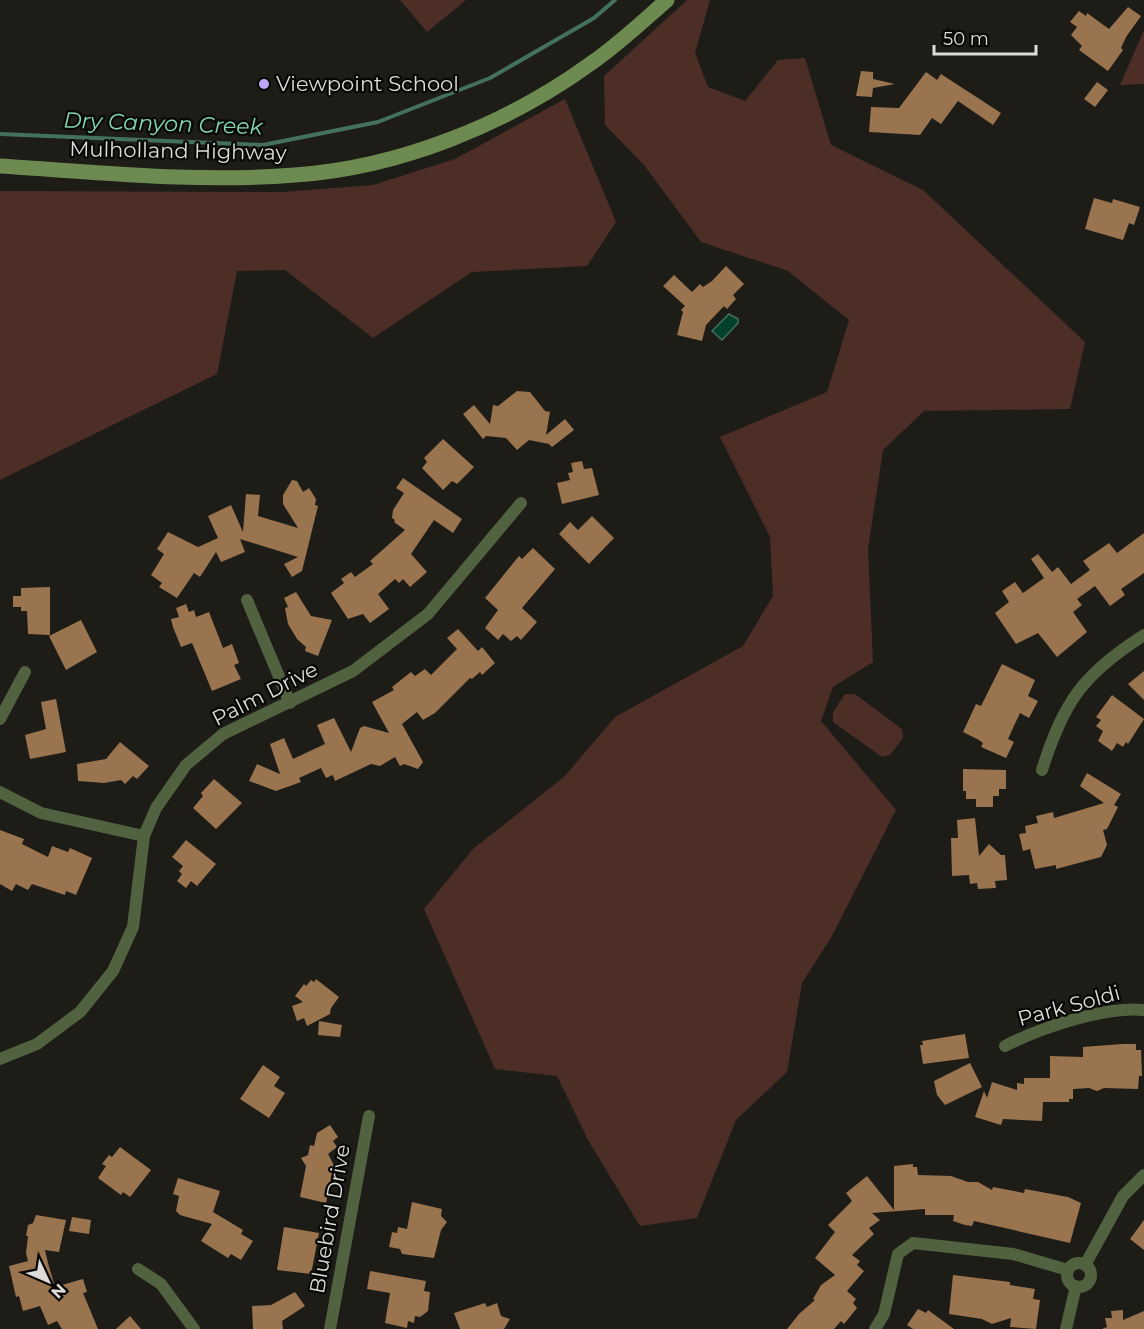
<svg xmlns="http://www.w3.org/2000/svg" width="1144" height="1329" viewBox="0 0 1144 1329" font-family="Montserrat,sans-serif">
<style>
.green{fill:#4d2e27}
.water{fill:#01412b;stroke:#43705f;stroke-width:1.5}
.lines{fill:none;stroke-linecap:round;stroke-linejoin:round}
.stream{stroke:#43705f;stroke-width:4}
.building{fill:#9a744f}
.street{stroke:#50623f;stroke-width:12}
.secondary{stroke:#6d8b51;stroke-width:15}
.poi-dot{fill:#bda9f5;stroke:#070705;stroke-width:2}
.labels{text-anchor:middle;stroke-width:4.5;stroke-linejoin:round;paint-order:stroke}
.poi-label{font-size:21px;fill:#dddcd8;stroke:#070705;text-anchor:start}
.street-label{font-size:21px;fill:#dddcd8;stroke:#070705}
.water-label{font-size:22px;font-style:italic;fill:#83d8b2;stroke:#070705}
</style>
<rect width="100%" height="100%" fill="#1d1c17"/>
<g class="green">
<polygon points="400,0 466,0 427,32"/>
<polygon points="687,0 710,0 695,53 708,87 745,101 778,60 805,58 831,145 923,190 1085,342 1070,409 924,411 883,450 868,549 873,662 833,687 821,721 896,810 832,936 802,983 787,1072 736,1120 697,1218 640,1226 588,1140 557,1076 495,1069 424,909 473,849 564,777 615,717 743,646 773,596 770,537 720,437 827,392 849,320 788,271 701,242 644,165 605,125 604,76"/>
<polygon points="1144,30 1144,84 1120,85"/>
<polygon points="565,99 616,222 587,266 472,272 373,338 285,270 237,271 217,374 0,480 0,191 283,192 373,185 455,159"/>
<polygon points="845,694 855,694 902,729 903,738 890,755 882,757 833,722 833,712"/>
</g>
<polygon class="water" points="729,314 738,319 738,323 722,340 712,331"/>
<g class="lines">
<polyline class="stream" points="0,134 263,145 378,122 490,78 594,18 615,0"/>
</g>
<g class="building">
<polygon points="1128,7 1141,16 1126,37 1121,48 1123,50 1108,71 1079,50 1082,46 1071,35 1077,27 1070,22 1079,11 1086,16 1087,13 1109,29"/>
<polygon points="861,71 873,72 873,79 895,84 873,88 872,97 856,96"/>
<polygon points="926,72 937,80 941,74 1001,113 993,125 958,101 941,124 932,118 920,135 869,132 871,107 899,108"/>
<polygon points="1097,82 1108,90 1095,107 1084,99"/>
<polygon points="1094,198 1112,203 1113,199 1140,207 1134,225 1129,223 1123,240 1085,229"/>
<polygon points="726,266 744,284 733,295 736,299 727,309 724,306 706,325 702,341 677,335 683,312 681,310 685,306 663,286 674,275 692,292 700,284 703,287 712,281"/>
<polygon points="517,391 530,392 545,411 550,412 546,435 565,419 574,430 552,447 549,444 529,440 517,450 506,438 486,436 483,439 463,414 474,405 490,424 493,405 498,406"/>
<polygon points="443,439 474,467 457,484 452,481 443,490 422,468 427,462 424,458"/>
<polygon points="582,461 584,469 592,468 599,495 562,504 557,483 570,480 568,473 573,472 571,463"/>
<polygon points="403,478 462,519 453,533 434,520 411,554 427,572 410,587 403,579 399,583 395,579 378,594 389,609 370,623 363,614 348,619 331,593 344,583 341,579 351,572 355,577 373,564 370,561 405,530 394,522 395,520 392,518 393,510 404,493 396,488"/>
<polygon points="292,480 297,481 303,492 309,488 316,499 315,505 318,506 302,571 292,577 284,564 298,557 240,539 245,552 221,562 216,552 200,577 194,573 177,598 159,587 162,583 151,575 164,554 157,549 168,532 198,547 218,538 208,516 231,505 243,532 246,494 260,495 258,516 298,528 283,504 283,495"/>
<polygon points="592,516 614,538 589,564 559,534 570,522 578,530"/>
<polygon points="1144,533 1144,573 1121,589 1125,595 1110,606 1095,586 1077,599 1082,605 1073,612 1087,632 1057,657 1038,633 1016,644 995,613 1009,602 1002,591 1015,582 1023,593 1044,578 1031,559 1038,554 1052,572 1058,567 1071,584 1090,570 1083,561 1109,543 1117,553"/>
<polygon points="533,548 555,569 522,608 537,622 521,640 517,636 511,641 503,634 498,640 485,628 498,610 485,598 519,556 522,559"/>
<polygon points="50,587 50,635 28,634 27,611 21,611 21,607 13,607 13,596 21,596 21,588"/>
<polygon points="296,592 311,616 332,620 318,656 305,651 306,647 297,639 288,624 285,608 288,607 284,598"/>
<polygon points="186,604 189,612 194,610 196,617 209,612 223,648 232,644 239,663 234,665 241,679 212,691 192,643 181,647 173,627 171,619 179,617 176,608"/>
<polygon points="81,620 97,652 66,670 49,636"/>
<polygon points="458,629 478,651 482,647 495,663 482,675 480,672 472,679 470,678 435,713 423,720 417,712 402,724 423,762 418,769 404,764 400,766 395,757 380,766 371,764 335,781 333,775 326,778 321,768 299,778 301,782 276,791 249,781 257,764 280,774 270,744 284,738 293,759 325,744 317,725 334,718 351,752 360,728 364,726 389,733 372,702 394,690 392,687 411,672 415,676 425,669 431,675 457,649 447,638"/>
<polygon points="1002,664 1035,680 1028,696 1038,701 1029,718 1020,713 1008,739 1014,742 1006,758 981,747 983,743 979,740 963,732 976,704 981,706"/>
<polygon points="1144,671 1144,700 1128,684"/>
<polygon points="1112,695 1144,719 1128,744 1126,742 1123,747 1117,743 1112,751 1098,741 1103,731 1096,726 1101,720 1096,717"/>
<polygon points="56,699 66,752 30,759 25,735 46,729 41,702"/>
<polygon points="120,742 149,766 137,779 133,776 125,784 121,780 104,783 78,781 77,764 106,759"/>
<polygon points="963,769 1006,770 1006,789 999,789 999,796 993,796 993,807 976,807 976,799 966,799 966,791 963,791"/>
<polygon points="1087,773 1121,794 1114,805 1118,807 1107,829 1103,830 1107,845 1101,857 1056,869 1056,865 1035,869 1030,849 1023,851 1019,834 1026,833 1025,826 1038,823 1036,816 1053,812 1054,818 1104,803 1080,786"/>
<polygon points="214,779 242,803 216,829 193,808 203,796 201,793"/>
<polygon points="975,818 979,856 989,844 1001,855 1005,855 1007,880 995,881 996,888 978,889 977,883 970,884 969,875 952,876 951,838 958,838 957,820"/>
<polygon points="0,830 24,839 22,844 48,857 52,846 68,852 70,848 92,858 76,895 66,891 65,895 32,884 28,890 16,884 12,891 0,884"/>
<polygon points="186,840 216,864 197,886 191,881 186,888 177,881 182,874 179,871 183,866 172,857"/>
<polygon points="316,979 339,997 331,1008 330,1014 307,1026 304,1018 297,1021 292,1006 303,1002 295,996 304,984 306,986 311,980 314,982"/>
<polygon points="319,1021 342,1025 340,1037 318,1035"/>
<polygon points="965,1034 969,1058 923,1064 920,1045 923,1045 922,1041"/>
<polygon points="1122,1044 1136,1044 1136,1050 1141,1050 1142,1076 1139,1076 1138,1089 1104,1088 1097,1091 1089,1088 1073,1089 1073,1099 1069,1099 1069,1102 1043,1102 1042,1121 1003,1119 1001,1125 975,1117 984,1091 987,1098 992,1082 1017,1090 1017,1083 1024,1084 1024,1078 1050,1078 1050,1056 1083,1057 1083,1047"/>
<polygon points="970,1063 982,1087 945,1105 937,1095 934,1081"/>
<polygon points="263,1065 280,1077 274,1086 285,1093 269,1118 240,1099"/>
<polygon points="330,1125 338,1137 333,1141 337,1147 328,1154 336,1169 332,1174 326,1203 300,1197 306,1166 301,1158 308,1155 310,1145 314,1146 317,1133"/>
<polygon points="120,1147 151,1170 130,1197 123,1192 121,1195 98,1178 106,1166 102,1164 109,1155 112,1157"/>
<polygon points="913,1164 913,1167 917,1167 918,1175 951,1176 968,1182 978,1182 992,1190 993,1187 1024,1193 1025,1189 1068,1197 1081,1203 1070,1243 974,1221 972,1226 965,1225 953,1221 954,1215 925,1215 925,1209 872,1213 880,1220 869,1228 874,1234 852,1255 860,1261 857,1265 864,1271 847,1291 856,1299 853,1303 857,1308 844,1324 841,1321 834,1329 787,1329 799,1314 815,1300 813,1299 821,1285 835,1275 815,1258 835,1232 828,1225 852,1201 846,1193 867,1176 894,1210 894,1166"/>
<polygon points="178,1178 220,1191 213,1212 243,1230 241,1234 253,1241 241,1260 231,1254 228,1258 201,1241 212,1224 180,1215 176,1211 179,1196 173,1194"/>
<polygon points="412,1202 442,1209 441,1216 447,1222 441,1230 434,1258 402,1254 400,1249 389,1247 392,1232 397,1233 398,1227 407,1229"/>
<polygon points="36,1215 66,1220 59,1252 45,1250 48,1263 55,1287 83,1279 87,1292 83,1293 98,1329 62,1329 57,1321 48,1325 40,1306 23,1311 19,1296 16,1297 9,1266 28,1261 26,1253 28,1236 26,1236 28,1225 33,1223"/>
<polygon points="72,1217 91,1220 89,1234 69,1231"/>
<polygon points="1144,1220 1144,1250 1130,1239"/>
<polygon points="284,1227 319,1233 311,1274 277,1270"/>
<polygon points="370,1271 426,1281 424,1291 430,1292 428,1311 420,1317 415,1316 414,1323 408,1321 407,1328 385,1323 390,1293 367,1289"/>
<polygon points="953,1275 1010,1282 1010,1285 1035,1289 1033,1299 1040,1300 1036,1329 1010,1327 1011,1318 992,1324 982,1319 949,1314"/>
<polygon points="295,1292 305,1306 282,1321 283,1329 253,1329 252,1306 271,1305"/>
<polygon points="485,1303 487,1307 497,1303 501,1316 510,1319 504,1329 460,1329 454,1313"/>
<polygon points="918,1309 926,1313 928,1310 954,1329 913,1329 907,1325"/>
<polygon points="1123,1310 1123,1320 1144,1311 1144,1329 1102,1329 1107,1327 1105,1318 1112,1318 1111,1311"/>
<polygon points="130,1316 141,1329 116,1329"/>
</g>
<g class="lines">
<g class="street">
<polyline points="247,600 290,703"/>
<polyline points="0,719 25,672"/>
<path d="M1042 770C1064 701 1083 674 1144 635"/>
<polyline points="0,792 41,813 144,836"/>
<path d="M1005 1046C1040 1028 1105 1006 1144 1010"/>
<polyline points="0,1059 37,1044 80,1012 113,971 133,927 144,836 156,808 186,765 223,734 353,671 428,614 521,503"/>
<circle cx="1079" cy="1275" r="12"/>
<polyline points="1085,1265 1123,1196 1144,1175"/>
<polyline points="138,1269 161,1284 194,1329"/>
<polyline points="330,1329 369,1116"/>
<polyline points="875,1329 884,1314 898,1254 913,1243 1013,1254 1068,1270"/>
<polyline points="1066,1329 1076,1286"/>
</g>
<path class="secondary" d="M0 166C98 172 197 183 295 175 399 168 507 124 590 64 618 45 642 22 667 0"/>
</g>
<circle class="poi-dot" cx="264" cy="84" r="6"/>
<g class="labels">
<g class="poi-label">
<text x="276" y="91">Viewpoint School</text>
</g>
<g class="street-label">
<text transform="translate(178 151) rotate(1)" y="7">Mulholland Highway</text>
<text transform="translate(265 694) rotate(-27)" y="7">Palm Drive</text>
<text transform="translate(1069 1006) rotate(-15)" y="7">Park Soldi</text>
<text transform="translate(330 1219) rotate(-80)" y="7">Bluebird Drive</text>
</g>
<g class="water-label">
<text transform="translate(163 123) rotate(2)" y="8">Dry Canyon Creek</text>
</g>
</g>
<g transform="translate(48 1281) rotate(134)" stroke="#070705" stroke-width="4.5" paint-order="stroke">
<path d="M0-4.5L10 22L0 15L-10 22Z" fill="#dddcd8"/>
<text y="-9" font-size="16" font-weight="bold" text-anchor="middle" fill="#dddcd8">N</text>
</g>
<path d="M934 45v9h102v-9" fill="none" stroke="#dddcd8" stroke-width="3"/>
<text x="943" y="45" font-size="18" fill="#dddcd8" stroke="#070705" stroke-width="4.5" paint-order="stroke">50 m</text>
</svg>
